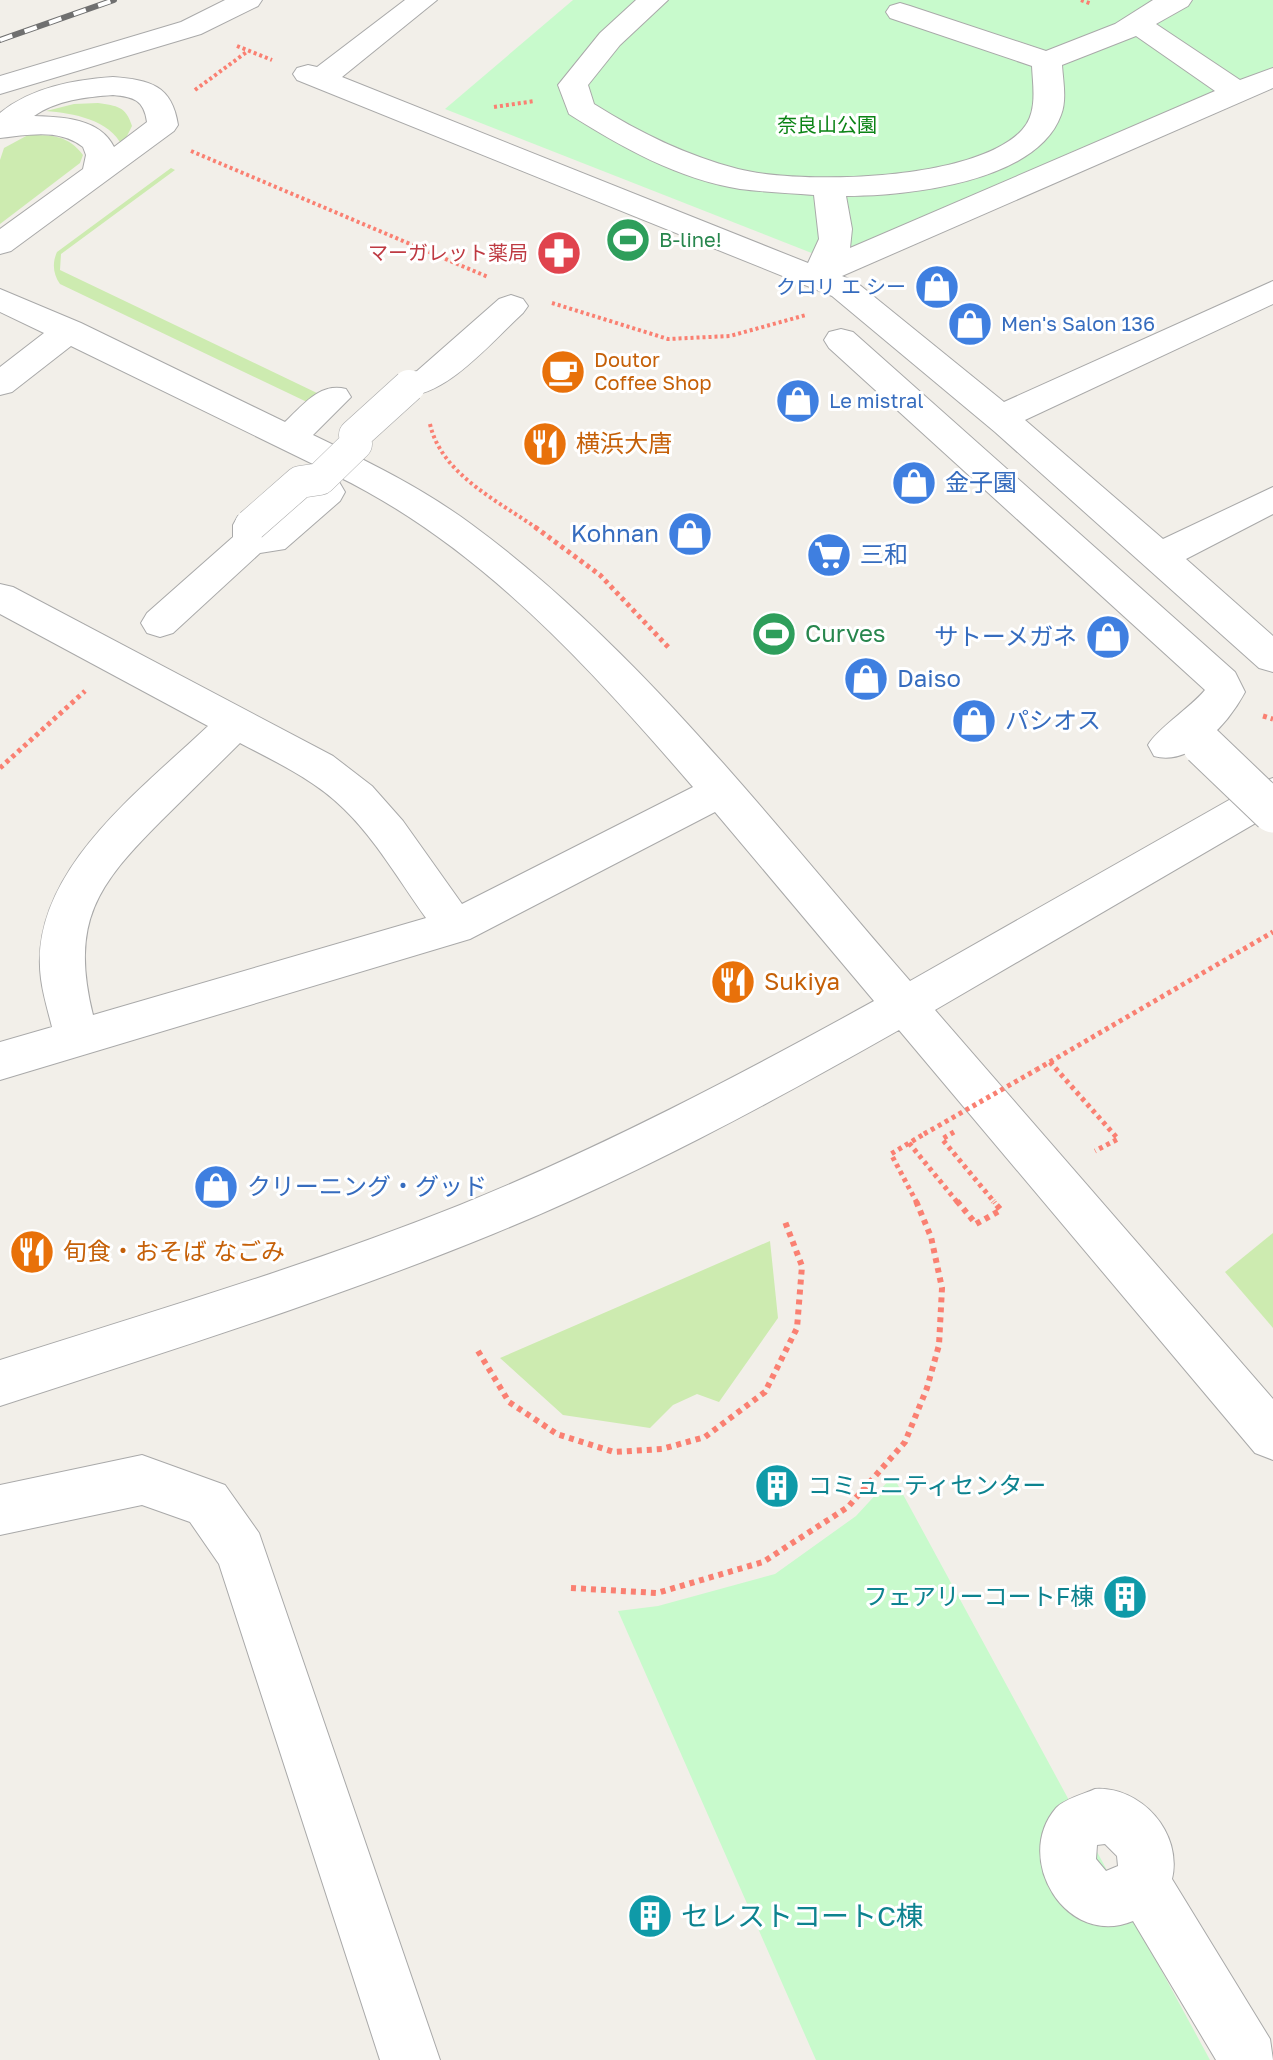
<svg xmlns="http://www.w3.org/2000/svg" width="1273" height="2060" viewBox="0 0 1273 2060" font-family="'Golos Text','Noto Sans JP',sans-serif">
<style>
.grass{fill:#cdebb0}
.park{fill:#c8facc}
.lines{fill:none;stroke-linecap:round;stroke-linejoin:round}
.minor-casing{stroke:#a9a9a9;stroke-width:2}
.path-far2{stroke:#fa8072;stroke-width:4;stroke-dasharray:3 3;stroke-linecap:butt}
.path-far1{stroke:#fa8072;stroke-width:5;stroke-dasharray:4 4;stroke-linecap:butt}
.path{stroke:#fa8072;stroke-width:6;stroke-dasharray:5 5;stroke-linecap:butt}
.minor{fill:#fff;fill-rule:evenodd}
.rail-casing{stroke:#707070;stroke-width:6}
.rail{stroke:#fff;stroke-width:4;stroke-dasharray:13;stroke-linecap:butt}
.minor-bridge-far1-casing{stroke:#a9a9a9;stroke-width:33;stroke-linecap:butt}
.minor-bridge-casing{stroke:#a9a9a9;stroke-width:43;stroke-linecap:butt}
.path-bridge{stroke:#fa8072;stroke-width:5;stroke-dasharray:4 4;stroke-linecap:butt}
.minor-bridge-far1{stroke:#fff;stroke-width:32}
.minor-bridge{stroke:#fff;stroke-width:41}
.labels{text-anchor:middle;stroke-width:6;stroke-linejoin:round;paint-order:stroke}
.far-park-label{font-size:20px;fill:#0c8416;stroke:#fff}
.far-leisure-label{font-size:20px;fill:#27864d;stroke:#fff;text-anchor:start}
.far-health-label{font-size:20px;fill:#be3a42;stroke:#fff;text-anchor:end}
.far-shop-label{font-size:20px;fill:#366cbe;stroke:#fff;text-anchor:start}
.far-food-label{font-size:20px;fill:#c56008;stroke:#fff;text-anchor:start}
.food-label{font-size:24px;fill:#c56008;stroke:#fff;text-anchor:start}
.shop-label{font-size:24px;fill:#366cbe;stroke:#fff;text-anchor:start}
.leisure-label{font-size:24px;fill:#27864d;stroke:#fff;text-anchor:start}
.culture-label{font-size:24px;fill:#0d838f;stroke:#fff;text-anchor:start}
.near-culture-label{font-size:28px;fill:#0d838f;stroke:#fff;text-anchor:start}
</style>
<rect width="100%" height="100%" fill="#f2efe9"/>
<g class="grass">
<path d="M98 103C117 106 126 106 132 126L122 146C110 120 73 113 46 111L74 104Z"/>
<path d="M28 135C52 135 68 135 83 155L80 163 0 224V160L4 148Z"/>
<path d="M171 168 175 170 61 254 60 270 317 393 307 402 60 284C53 274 52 263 57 252Z"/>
<polygon points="1273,1233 1273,1328 1225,1272"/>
<polygon points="770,1241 778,1318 719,1402 697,1394 673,1405 650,1428 563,1415 500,1358"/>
</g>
<g class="park">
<polygon points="573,0 1273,0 1273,67 832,261 445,109"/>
<polygon points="893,1476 1210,2060 816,2060 618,1611 658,1606 775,1574 856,1516"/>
</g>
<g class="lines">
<g class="minor-casing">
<g id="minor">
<polygon points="225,0 262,0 258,6 201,34 0,94 0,76 181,22"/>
<path d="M405 0H437L342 77 808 263 819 239 814 195C789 193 764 192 740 189 678 179 621 147 569 114L558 85 600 33 636 0H668L620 45 588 85 594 104C640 133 685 155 738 169 801 185 975 181 1022 130 1038 113 1033 87 1032 66L890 18 886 12 890 6 900 3 910 6 1046 51 1115 24 1153 0H1192L1188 6 1156 24 1240 80 1273 68V88L842 276 856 282 1004 402 1273 281V304L1025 420 1163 539 1273 487V514L1186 559 1273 636V672L1259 668 995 432 832 296 297 80 293 74 297 68 308 65 317 67ZM1136 36 1215 91 850 248 852 229 846 196C908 196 1037 182 1061 115 1067 100 1063 81 1062 65Z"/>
<path d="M113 77C150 80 172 85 178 125L174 131 11 251 0 254V229L83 169 86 155 83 147C59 128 28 135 0 138V113C32 87 73 80 113 77ZM113 95C134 97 144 100 147 122L114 147C100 118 62 117 34 116 57 100 86 97 113 95Z"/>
<path d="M0 289 81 323 285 422C303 405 320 382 346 389L351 397 313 435C367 461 422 488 471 524 641 649 772 823 910 981L1259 783 1273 778V813L935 1010 1273 1399V1460L1255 1453 899 1030C767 1105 633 1177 493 1234 332 1300 165 1352 0 1406V1360C154 1311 310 1265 460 1205 603 1147 740 1075 874 1001L715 812 470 939 0 1080V1042L52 1027C48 1011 43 995 41 979 27 873 141 790 208 726L0 614V584L13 587 333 756 372 786 403 821 462 904 693 787C590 668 480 545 335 475L345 492 340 501 285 549 260 553 173 633 160 637 147 633 141 623 147 613 233 537V525L238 516 251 512 264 516 268 523 307 489 302 479 307 470 319 467 71 346 12 392 0 395V367L44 333 0 312ZM240 743C276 762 315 780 344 809 376 840 400 882 426 918L93 1015C70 922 97 885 161 821 187 795 214 769 240 743Z"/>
<path d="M511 295 523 299 528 306 523 313C493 340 439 406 397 394L392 386 397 378 417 371 499 299Z"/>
<path d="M841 329 853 332 1235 672 1245 692C1229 722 1191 767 1154 756L1148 745C1157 729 1190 708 1205 690L829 348 824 340 829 332Z"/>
<polygon points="142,1455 225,1485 259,1533 440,2060 380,2060 219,1564 190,1522 142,1505 0,1535 0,1485"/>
<path d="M1095 1789C1141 1786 1183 1833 1172 1879L1270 2039 1273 2060H1216L1133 1921C1067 1949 1012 1859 1056 1808 1064 1799 1084 1794 1095 1789ZM1105 1844 1117 1856 1118 1866 1106 1871 1096 1859 1097 1845Z"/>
</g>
</g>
<g class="path-far2">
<polyline points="1081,0 1092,4"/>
<polyline points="237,46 272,60"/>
<polyline points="195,90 248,51"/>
<polyline points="494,107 535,101"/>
<polyline points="191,151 488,277"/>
<polyline points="552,303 668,339 730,336 806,315"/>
<path d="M430 424C441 474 498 501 538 529"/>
</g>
<g class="path-far1">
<polyline points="535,527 600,575 670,649"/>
<polyline points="1263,716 1273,719"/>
<polyline points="0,768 85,691"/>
<polyline points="1050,1062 1118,1139 1095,1151"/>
<polyline points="1036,1070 1273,932"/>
<polyline points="954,1132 942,1139 995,1203"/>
<polyline points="909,1143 958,1203"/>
<polyline points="917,1203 891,1154 924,1134"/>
</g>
<g class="path">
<polyline points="957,1201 976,1224 1001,1210 993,1201"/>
<polyline points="478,1351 509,1402 557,1434 614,1452 662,1449 705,1437 765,1392 797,1328 802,1266 784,1219"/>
<polyline points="571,1588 657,1593 763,1562 848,1507 905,1442 927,1388 939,1345 942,1288 931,1237 916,1201"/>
</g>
<use href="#minor" class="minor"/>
<g class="rail-casing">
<polyline id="rail" points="0,40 114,0"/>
</g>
<use href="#rail" class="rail"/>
<g class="minor-bridge-far1-casing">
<polyline id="minor-bridge-far1" points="251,525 300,482 320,479 356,444 355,435 409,386"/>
</g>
<g class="minor-bridge-casing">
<polyline id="minor-bridge" points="1203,745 1273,812"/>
</g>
<polyline class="path-bridge" points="924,1134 1036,1070"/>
<use href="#minor-bridge-far1" class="minor-bridge-far1"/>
<use href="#minor-bridge" class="minor-bridge"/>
</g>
<defs>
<g id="stadium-disc" transform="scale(2.3)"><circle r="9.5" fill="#2e9e5b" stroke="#fff"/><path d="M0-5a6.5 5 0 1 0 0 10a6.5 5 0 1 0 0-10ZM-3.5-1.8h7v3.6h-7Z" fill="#fff"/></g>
<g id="pharmacy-disc" transform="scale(2.3)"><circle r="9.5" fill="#e0444e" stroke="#fff"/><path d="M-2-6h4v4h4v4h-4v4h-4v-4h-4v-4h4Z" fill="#fff"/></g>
<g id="shop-disc" transform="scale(2.3)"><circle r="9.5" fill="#3f7fe0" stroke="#fff"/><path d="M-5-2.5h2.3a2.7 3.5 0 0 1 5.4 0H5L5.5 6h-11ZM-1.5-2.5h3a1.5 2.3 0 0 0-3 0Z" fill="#fff"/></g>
<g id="cafe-disc" transform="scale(2.3)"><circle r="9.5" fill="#e8710a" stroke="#fff"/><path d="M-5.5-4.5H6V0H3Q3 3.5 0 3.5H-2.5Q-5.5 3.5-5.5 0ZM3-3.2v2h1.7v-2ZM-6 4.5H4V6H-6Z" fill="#fff"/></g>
<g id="restaurant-disc" transform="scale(2.3)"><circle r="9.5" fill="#e8710a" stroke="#fff"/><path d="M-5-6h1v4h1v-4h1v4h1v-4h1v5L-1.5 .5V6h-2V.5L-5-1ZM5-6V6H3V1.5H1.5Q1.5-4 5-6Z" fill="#fff"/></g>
<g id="supermarket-disc" transform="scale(2.3)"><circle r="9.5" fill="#3f7fe0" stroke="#fff"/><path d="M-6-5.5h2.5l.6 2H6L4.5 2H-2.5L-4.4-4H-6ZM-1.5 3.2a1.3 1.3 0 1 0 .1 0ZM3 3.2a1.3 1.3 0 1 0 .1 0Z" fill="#fff"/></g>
<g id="building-disc" transform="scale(2.3)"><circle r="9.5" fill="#0f9aa8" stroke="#fff"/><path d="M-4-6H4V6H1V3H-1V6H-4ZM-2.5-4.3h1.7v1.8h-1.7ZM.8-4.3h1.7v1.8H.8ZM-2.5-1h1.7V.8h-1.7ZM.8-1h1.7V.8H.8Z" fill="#fff"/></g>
</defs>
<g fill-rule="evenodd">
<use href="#stadium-disc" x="628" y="240"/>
<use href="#pharmacy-disc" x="559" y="253"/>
<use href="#shop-disc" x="937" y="287"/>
<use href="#shop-disc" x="970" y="324"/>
<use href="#cafe-disc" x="563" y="372"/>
<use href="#shop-disc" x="798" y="401"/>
<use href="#restaurant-disc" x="545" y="444"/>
<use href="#shop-disc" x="914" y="483"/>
<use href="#shop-disc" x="690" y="534"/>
<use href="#supermarket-disc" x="829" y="555"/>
<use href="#stadium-disc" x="774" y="634"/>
<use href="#shop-disc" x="1108" y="637"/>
<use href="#shop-disc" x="866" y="679"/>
<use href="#shop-disc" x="974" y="721"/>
<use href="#restaurant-disc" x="733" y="982"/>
<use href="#shop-disc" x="216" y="1187"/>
<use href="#restaurant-disc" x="32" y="1252"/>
<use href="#building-disc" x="777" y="1486"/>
<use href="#building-disc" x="1125" y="1597"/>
<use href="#building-disc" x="650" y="1916"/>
</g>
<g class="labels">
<g class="far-park-label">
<text x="827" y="132">奈良山公園</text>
</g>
<g class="far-leisure-label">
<text x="659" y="247">B-line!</text>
</g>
<g class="far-health-label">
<text x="528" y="260">マーガレット薬局</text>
</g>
<g class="far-shop-label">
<text x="906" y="294" text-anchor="end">クロリ エ シー</text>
<text x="1001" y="331">Men's Salon 136</text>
<text x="829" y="408">Le mistral</text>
</g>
<g class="far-food-label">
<text x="594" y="367">Doutor<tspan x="594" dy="23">Coffee Shop</tspan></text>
</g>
<g class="food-label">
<text x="576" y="452">横浜大唐</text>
<text x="764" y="990">Sukiya</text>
<text x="63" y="1260">旬食・おそば なごみ</text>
</g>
<g class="shop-label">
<text x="945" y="491">金子園</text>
<text x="659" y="542" text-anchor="end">Kohnan</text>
<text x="860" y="563">三和</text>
<text x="1077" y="645" text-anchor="end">サトーメガネ</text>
<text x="897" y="687">Daiso</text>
<text x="1005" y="729">パシオス</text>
<text x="247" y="1195">クリーニング・グッド</text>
</g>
<g class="leisure-label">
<text x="805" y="642">Curves</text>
</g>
<g class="culture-label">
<text x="808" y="1494">コミュニティセンター</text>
<text x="1094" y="1605" text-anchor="end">フェアリーコートF棟</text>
</g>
<g class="near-culture-label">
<text x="681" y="1926">セレストコートC棟</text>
</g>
</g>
</svg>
